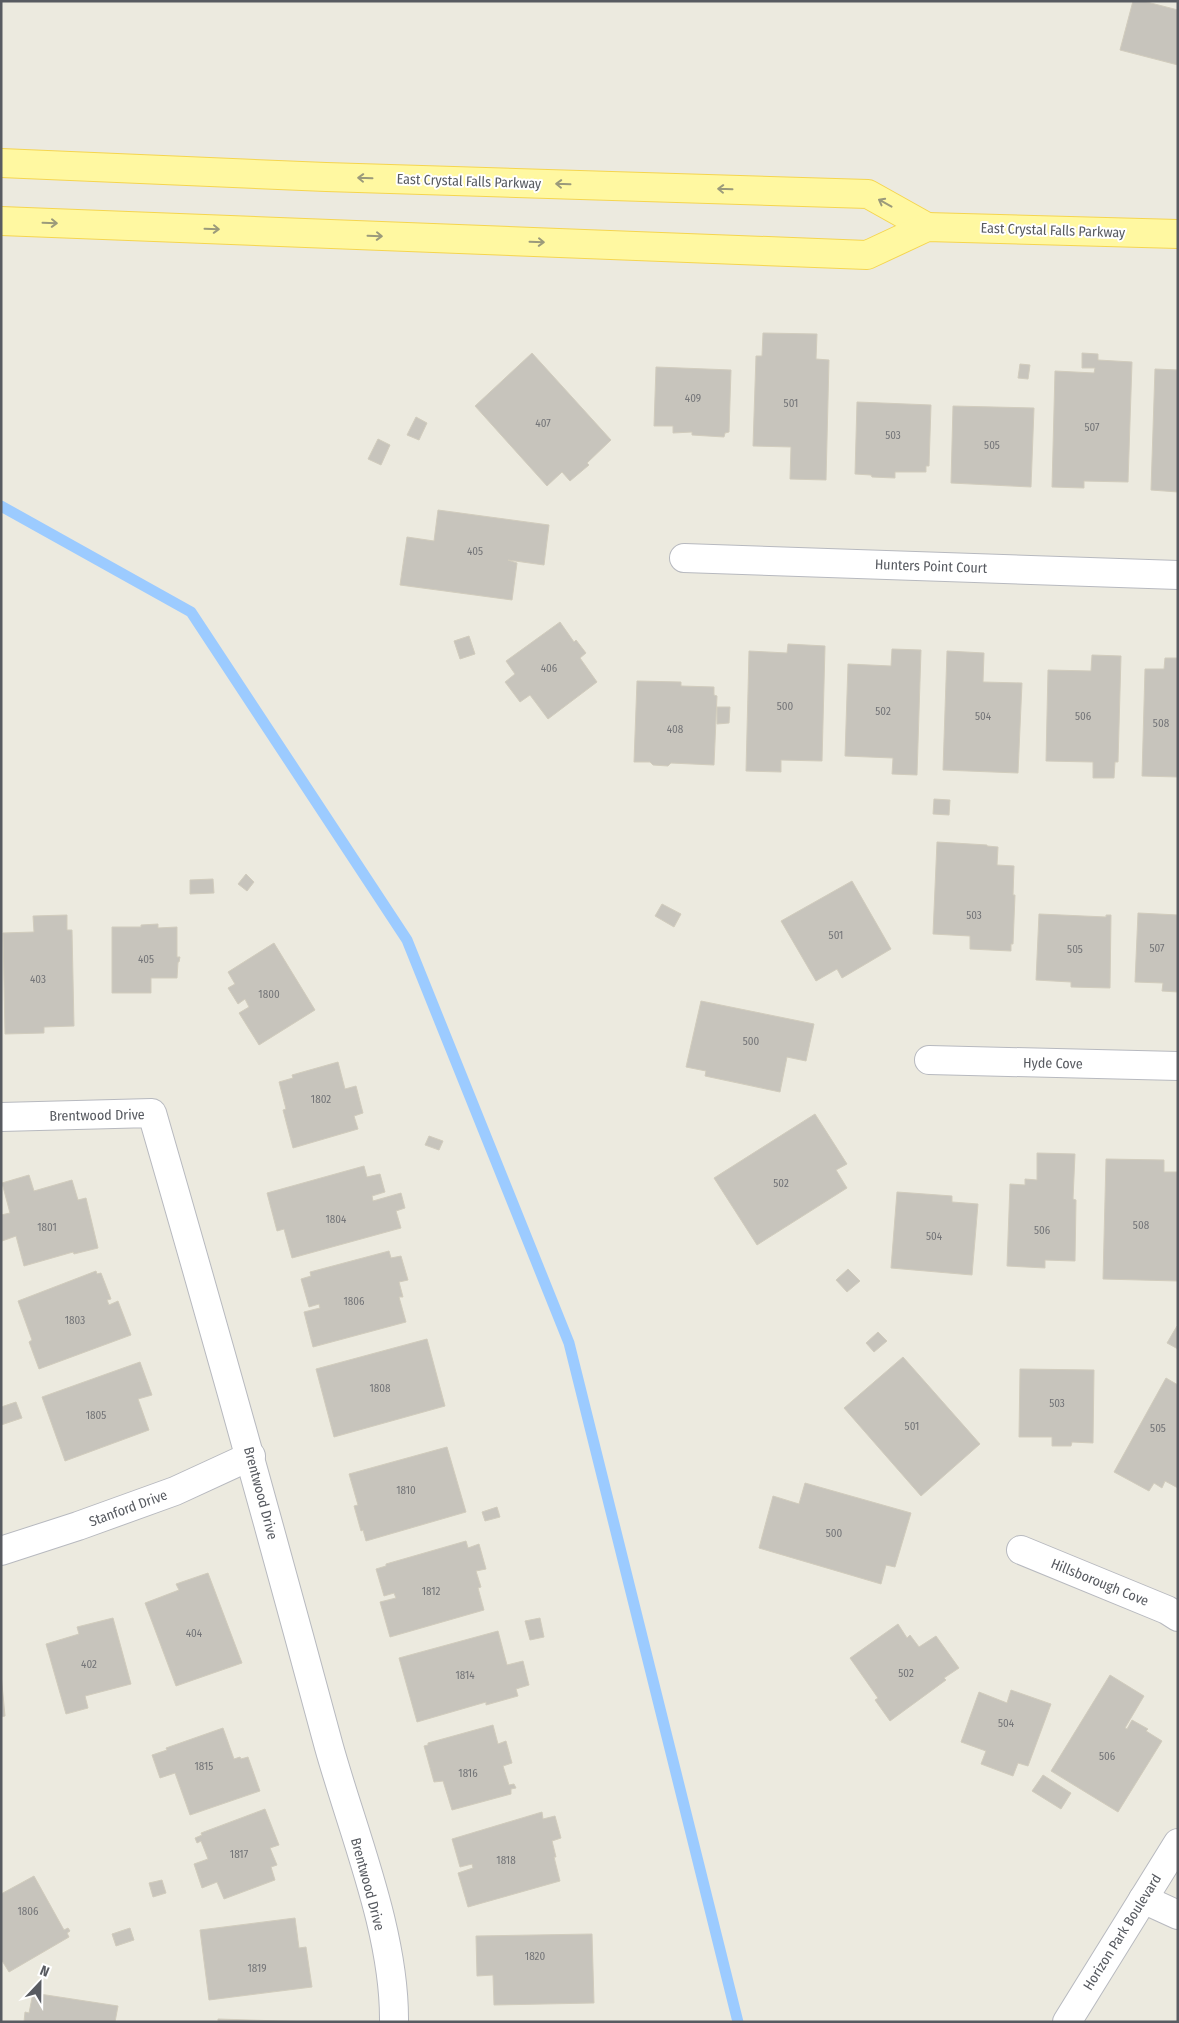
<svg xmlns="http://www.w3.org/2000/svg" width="1179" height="2023" viewBox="0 0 1179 2023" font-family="'Fira Sans Condensed',sans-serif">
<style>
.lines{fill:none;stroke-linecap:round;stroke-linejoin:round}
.stream{stroke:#9ccbff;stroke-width:11}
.building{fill:#c7c4bc;stroke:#d1ccbd}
.minor-casing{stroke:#b7b9bf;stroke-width:30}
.major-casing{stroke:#f5d54f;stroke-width:30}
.minor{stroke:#fff;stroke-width:28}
.major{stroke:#fff8a1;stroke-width:28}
.oneway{stroke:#9b9a7b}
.labels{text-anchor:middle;stroke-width:4;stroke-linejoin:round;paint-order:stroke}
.number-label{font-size:11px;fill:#747578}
.street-label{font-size:14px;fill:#585b61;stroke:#fff}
</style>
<rect width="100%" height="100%" fill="#eceadf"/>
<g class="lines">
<polyline class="stream" points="1,506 191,612 407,940 569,1343 738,2022"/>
</g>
<g class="building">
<polygon points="1133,1 1143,1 1178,10 1178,65 1120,50"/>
<polygon points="763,333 817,334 816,359 829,360 826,480 790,479 791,447 753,446 756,356 762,356"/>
<polygon points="532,353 611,440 587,463 589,465 570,481 562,472 547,486 475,406"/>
<polygon points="1082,353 1098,354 1098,360 1132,362 1128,482 1084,481 1084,488 1052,487 1055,371 1094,373 1095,368 1082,368"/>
<polygon points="1020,364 1030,365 1028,379 1018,378"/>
<polygon points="656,367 731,370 729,432 725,433 724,437 692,435 692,432 673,433 673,426 654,426"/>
<polygon points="1155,369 1178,370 1178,492 1151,490"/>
<polygon points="857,402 931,405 929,466 926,466 926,472 895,472 895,478 872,477 871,475 855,474"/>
<polygon points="953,406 1034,408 1031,487 951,483"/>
<polygon points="416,417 427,423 419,440 407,435"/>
<polygon points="378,439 390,445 381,465 368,459"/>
<polygon points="438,510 549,525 544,565 508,560 517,563 512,600 400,585 407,537 434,541"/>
<polygon points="560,622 574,642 576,640 586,653 580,658 597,682 548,719 530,695 520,702 505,682 515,674 506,661"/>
<polygon points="469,636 475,654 460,659 454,641"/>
<polygon points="788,644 825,646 822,761 781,760 781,772 746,771 749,651 787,653"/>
<polygon points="892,649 921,650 917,775 892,774 893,758 845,756 848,664 891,666"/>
<polygon points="947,651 984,653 983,682 1022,683 1018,773 943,770"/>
<polygon points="1092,655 1121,656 1118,762 1115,762 1114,778 1093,778 1093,762 1046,761 1048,670 1091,671"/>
<polygon points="1165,658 1178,658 1178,777 1142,776 1145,669 1164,669"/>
<polygon points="637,681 681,682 681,686 714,687 714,695 717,696 714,765 671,763 668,766 653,765 650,762 634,762"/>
<polygon points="717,707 730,707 729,723 717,724"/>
<polygon points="934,799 950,800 949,815 933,814"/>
<polygon points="937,842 987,845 987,846 998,847 997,865 1014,866 1013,895 1015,895 1013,944 1011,944 1011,951 970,949 970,936 933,934"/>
<polygon points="246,874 254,882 247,891 238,884"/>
<polygon points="213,879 214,893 190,894 190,880"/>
<polygon points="852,881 891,949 842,978 837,969 816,981 781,921"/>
<polygon points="662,904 681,914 674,927 655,916"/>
<polygon points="1138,913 1178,915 1178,992 1162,991 1163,983 1135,982"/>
<polygon points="1039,914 1106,917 1106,915 1111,915 1110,988 1071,987 1071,982 1036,980"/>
<polygon points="67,915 67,930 72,930 74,1026 44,1027 44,1033 5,1034 3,933 34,932 33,916"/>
<polygon points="158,924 158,928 177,927 177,957 180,957 179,962 178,962 177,978 151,978 151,993 112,993 112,927 141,927 141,925"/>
<polygon points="274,943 315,1010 259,1045 239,1013 249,1007 245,999 238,1004 228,988 235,984 228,972"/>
<polygon points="701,1001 814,1024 806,1061 787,1057 780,1092 705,1076 706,1071 686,1067"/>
<polygon points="338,1062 345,1089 356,1086 363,1113 354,1116 358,1129 293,1148 283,1110 286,1109 279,1082 293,1078 292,1075"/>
<polygon points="815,1114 847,1164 836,1170 847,1188 757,1245 714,1178"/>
<polygon points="429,1136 443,1141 439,1150 425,1145"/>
<polygon points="1037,1153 1075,1154 1073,1199 1076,1200 1075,1261 1045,1260 1045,1268 1007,1266 1010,1184 1025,1185 1025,1179 1037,1180"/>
<polygon points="1106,1159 1164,1160 1164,1172 1178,1172 1178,1281 1103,1279"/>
<polygon points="364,1166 367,1177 380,1174 385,1192 372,1196 373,1201 401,1193 405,1208 396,1211 401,1228 292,1258 284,1229 277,1231 267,1193"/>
<polygon points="29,1175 34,1191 72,1180 78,1200 86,1198 98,1248 74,1254 73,1252 24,1266 16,1236 2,1241 1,1238 1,1215 10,1213 2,1183"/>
<polygon points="897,1192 952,1196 952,1202 978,1204 972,1275 891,1268"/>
<polygon points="389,1251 391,1258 401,1256 408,1280 399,1282 403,1297 399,1297 406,1322 313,1347 304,1312 320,1308 319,1304 309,1307 301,1279 311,1276 310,1272"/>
<polygon points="848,1269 860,1281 847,1292 836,1280"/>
<polygon points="96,1271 97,1274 101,1273 111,1299 107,1300 109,1305 118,1301 131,1335 39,1369 29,1342 32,1340 18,1301"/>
<polygon points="1177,1326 1178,1326 1178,1349 1167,1343"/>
<polygon points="878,1332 887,1341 874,1352 866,1343"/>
<polygon points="427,1339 445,1406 334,1437 316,1369"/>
<polygon points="903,1357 980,1444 921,1496 844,1408"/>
<polygon points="140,1362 152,1395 138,1399 149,1430 65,1461 42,1397"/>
<polygon points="1020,1369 1094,1370 1093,1443 1072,1442 1071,1446 1052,1446 1052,1437 1019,1437"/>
<polygon points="1166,1378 1178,1385 1178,1488 1165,1481 1162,1488 1154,1483 1149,1491 1114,1472"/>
<polygon points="16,1402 22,1418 1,1425 1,1407"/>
<polygon points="447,1447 466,1512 366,1541 363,1530 361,1531 354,1506 358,1505 349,1474"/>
<polygon points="805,1483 911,1513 895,1567 886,1565 881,1584 759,1548 773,1496 799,1504"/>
<polygon points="497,1507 500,1517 485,1521 482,1512"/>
<polygon points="466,1541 468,1548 479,1544 486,1569 476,1571 481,1587 478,1588 484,1610 390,1637 380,1602 396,1598 394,1593 384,1596 376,1569 386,1566 386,1564"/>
<polygon points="208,1573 242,1663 176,1686 145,1603 179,1590 176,1584"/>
<polygon points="113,1618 131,1684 85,1696 88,1708 66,1714 46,1644 79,1634 77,1627"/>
<polygon points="540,1618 544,1637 530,1640 525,1621"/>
<polygon points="898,1624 907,1638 910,1635 919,1647 936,1636 959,1668 944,1678 946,1680 890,1721 875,1700 878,1698 850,1658"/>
<polygon points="498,1631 507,1665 523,1661 529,1685 516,1689 518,1696 486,1705 486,1702 417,1722 399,1658"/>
<polygon points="1,1674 5,1716 1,1717"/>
<polygon points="1110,1675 1144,1696 1125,1728 1127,1729 1132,1720 1148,1729 1146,1731 1162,1741 1118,1812 1051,1771"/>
<polygon points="1011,1690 1051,1704 1028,1766 1018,1763 1013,1776 981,1764 986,1751 961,1742 979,1692 1007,1703"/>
<polygon points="493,1725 498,1744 506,1741 512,1763 503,1766 509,1785 514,1784 516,1788 511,1789 511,1794 452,1810 443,1781 434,1782 424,1746 428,1745 428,1743"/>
<polygon points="223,1728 234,1759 240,1757 241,1759 248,1757 260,1791 190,1815 175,1773 160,1778 152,1755 167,1750 166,1748"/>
<polygon points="1043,1775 1071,1793 1061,1809 1032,1791"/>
<polygon points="265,1809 279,1845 270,1848 277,1865 271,1867 275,1880 224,1899 217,1882 202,1888 194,1864 208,1859 201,1841 197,1843 195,1838 202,1835 201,1833"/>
<polygon points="542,1812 543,1819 555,1816 561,1838 552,1841 556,1857 554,1857 560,1881 468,1907 458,1873 473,1868 472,1864 460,1867 452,1839"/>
<polygon points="34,1876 64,1930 68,1928 70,1931 67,1933 69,1937 9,1972 1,1959 1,1894"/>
<polygon points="162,1880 166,1893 153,1897 149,1883"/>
<polygon points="295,1918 299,1948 306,1947 312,1987 209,2000 200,1930"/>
<polygon points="130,1928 134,1940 116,1946 112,1934"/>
<polygon points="592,1934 594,2003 494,2005 493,1975 477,1976 476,1936"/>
<polygon points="33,1993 118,2006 115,2022 24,2022 25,2012 29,2013"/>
<polygon points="218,2019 312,2022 218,2022"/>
</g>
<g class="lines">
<g class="minor-casing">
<g id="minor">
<polyline points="684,558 1178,575"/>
<polyline points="929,1060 1178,1066"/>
<path d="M1 1117 152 1113C213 1324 272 1535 329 1747 353 1833 395 1932 394 2022"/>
<polyline points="1021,1550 1167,1610 1178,1617"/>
<polyline points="1,1551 78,1526 175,1491 251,1456"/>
<polyline points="1143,1899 1178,1915"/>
<polyline points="1067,2022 1178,1843"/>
</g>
</g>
<g class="major-casing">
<g id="major">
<polyline points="1,163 326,177 868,194 927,227"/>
<polyline points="1,221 867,255 927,227 1178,234"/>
</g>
</g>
<use href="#minor" class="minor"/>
<use href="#major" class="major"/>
</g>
<defs><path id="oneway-shaft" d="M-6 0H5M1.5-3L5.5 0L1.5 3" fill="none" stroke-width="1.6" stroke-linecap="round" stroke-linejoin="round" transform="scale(1.25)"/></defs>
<g class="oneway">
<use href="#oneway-shaft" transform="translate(365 178) rotate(-178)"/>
<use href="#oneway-shaft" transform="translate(563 184) rotate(-178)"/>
<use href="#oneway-shaft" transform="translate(725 189) rotate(-178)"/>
<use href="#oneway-shaft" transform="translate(885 203) rotate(-151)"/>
<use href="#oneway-shaft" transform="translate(50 223) rotate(2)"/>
<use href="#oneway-shaft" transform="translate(212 229) rotate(2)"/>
<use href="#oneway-shaft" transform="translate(375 236) rotate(2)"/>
<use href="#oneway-shaft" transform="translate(537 242) rotate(2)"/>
</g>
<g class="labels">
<g class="number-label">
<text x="693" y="402">409</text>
<text x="791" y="407">501</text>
<text x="543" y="427">407</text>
<text x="1092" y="431">507</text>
<text x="893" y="439">503</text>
<text x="992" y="449">505</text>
<text x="475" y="555">405</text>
<text x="549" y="672">406</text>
<text x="785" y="710">500</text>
<text x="883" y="715">502</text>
<text x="983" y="720">504</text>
<text x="1083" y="720">506</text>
<text x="1161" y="727">508</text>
<text x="675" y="733">408</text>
<text x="974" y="919">503</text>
<text x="836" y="939">501</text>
<text x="1157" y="952">507</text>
<text x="1075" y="953">505</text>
<text x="146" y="963">405</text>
<text x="38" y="983">403</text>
<text x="269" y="998">1800</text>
<text x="751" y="1045">500</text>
<text x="321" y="1103">1802</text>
<text x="781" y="1187">502</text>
<text x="336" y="1223">1804</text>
<text x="1141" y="1229">508</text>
<text x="47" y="1231">1801</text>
<text x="1042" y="1234">506</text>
<text x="934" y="1240">504</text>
<text x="354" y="1305">1806</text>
<text x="75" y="1324">1803</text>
<text x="380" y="1392">1808</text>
<text x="1057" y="1407">503</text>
<text x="96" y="1419">1805</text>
<text x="912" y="1430">501</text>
<text x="1158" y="1432">505</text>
<text x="406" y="1494">1810</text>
<text x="834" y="1537">500</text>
<text x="431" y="1595">1812</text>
<text x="194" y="1637">404</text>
<text x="89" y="1668">402</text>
<text x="906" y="1677">502</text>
<text x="465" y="1679">1814</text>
<text x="1006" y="1727">504</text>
<text x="1107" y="1760">506</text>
<text x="204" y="1770">1815</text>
<text x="468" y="1777">1816</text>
<text x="239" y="1858">1817</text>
<text x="506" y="1864">1818</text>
<text x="28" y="1915">1806</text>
<text x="535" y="1960">1820</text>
<text x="257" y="1972">1819</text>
</g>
<g class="street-label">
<text transform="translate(469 181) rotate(2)" y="5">East Crystal Falls Parkway</text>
<text transform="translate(1053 230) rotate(2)" y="5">East Crystal Falls Parkway</text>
<text transform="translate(931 566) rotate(2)" y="5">Hunters Point Court</text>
<text transform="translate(1053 1063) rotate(1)" y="5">Hyde Cove</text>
<text transform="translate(97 1115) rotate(-1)" y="5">Brentwood Drive</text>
<text transform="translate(261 1493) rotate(75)" y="5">Brentwood Drive</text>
<text transform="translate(128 1508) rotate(-20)" y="5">Stanford Drive</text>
<text transform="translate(1100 1582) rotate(22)" y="5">Hillsborough Cove</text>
<text transform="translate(368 1884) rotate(75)" y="5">Brentwood Drive</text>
<text transform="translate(1122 1932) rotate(-58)" y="5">Horizon Park Boulevard</text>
</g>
</g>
<rect width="1179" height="2023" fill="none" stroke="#585b61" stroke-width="5"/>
<g transform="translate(40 1983) rotate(22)" stroke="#ffffff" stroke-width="4" paint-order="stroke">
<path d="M0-4L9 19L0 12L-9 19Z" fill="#585b61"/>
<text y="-8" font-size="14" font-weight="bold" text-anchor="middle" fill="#585b61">N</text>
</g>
</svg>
